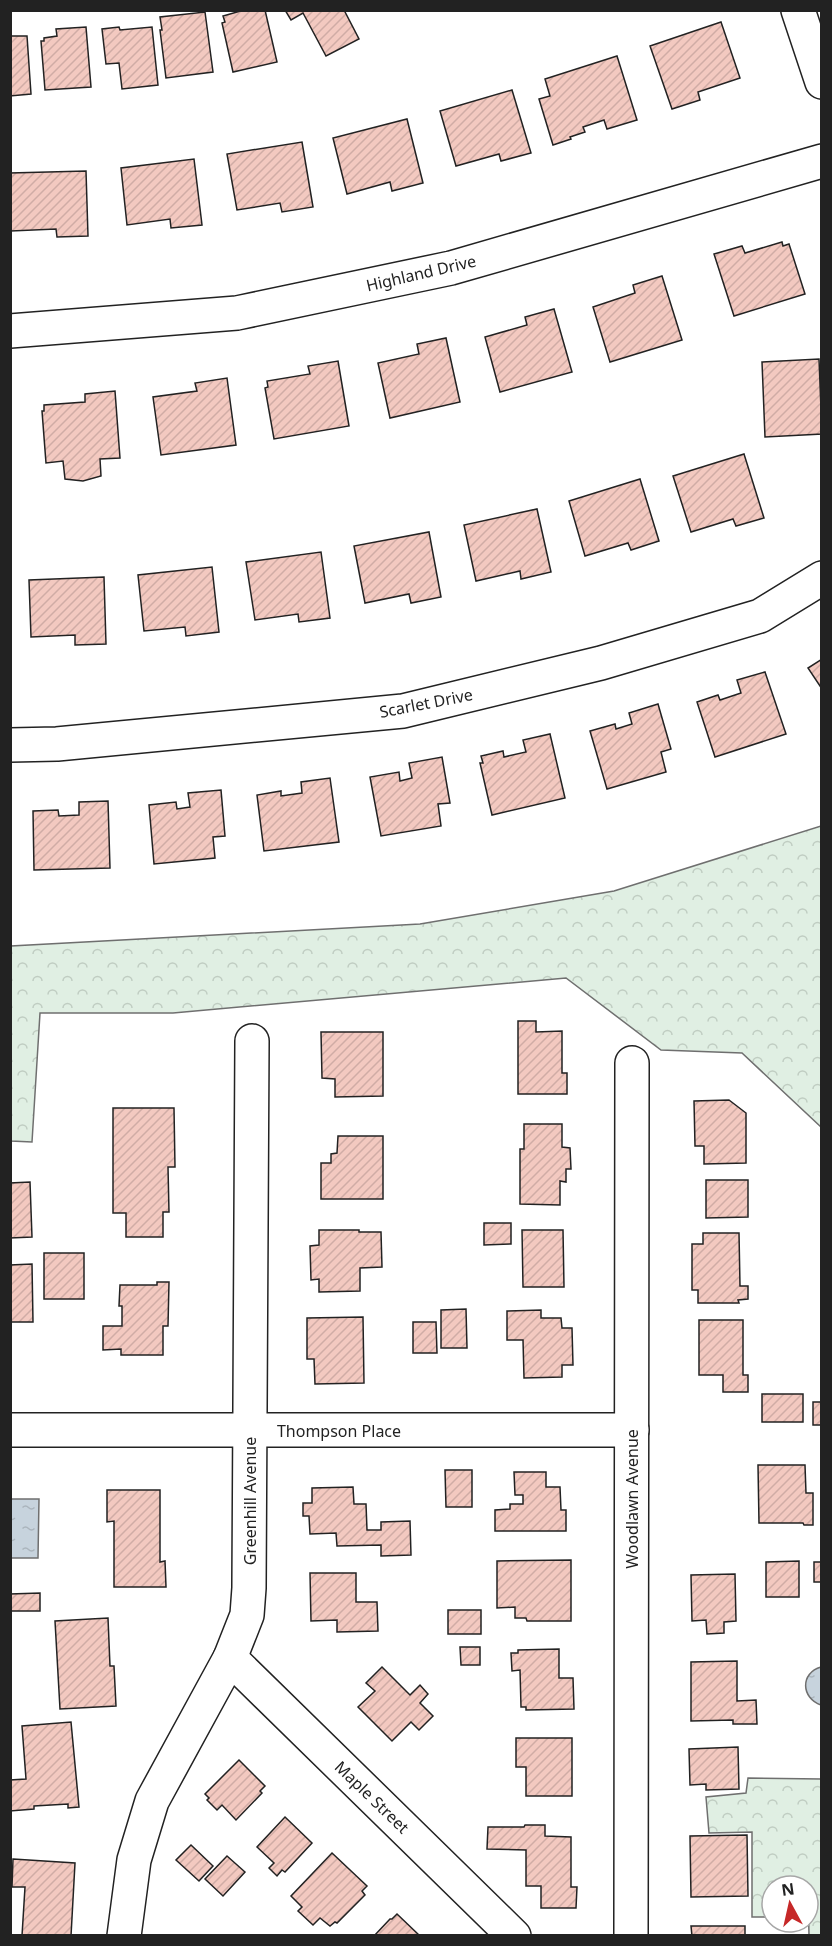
<svg xmlns="http://www.w3.org/2000/svg" width="832" height="1946" viewBox="0 0 832 1946" font-family="'Noto Sans',sans-serif">
<style>
.forest{fill:url(#forest-crowns);stroke:#6f6f6f;stroke-width:1.5}
.water{fill:url(#water-ripples);stroke:#6f6f6f;stroke-width:1.5}
.building{fill:url(#building-hatch);stroke:#222;stroke-width:1.5}
.lines{fill:none;stroke-linecap:round;stroke-linejoin:round}
.minor-casing{stroke:#222;stroke-width:36}
.minor{stroke:#fff;stroke-width:33}
.labels{text-anchor:middle;stroke-width:4.5;stroke-linejoin:round;paint-order:stroke}
.street-label{font-size:16px;fill:#222;stroke:#fff}
</style>
<defs>
<pattern id="forest-crowns" width="20" height="18" patternUnits="userSpaceOnUse" patternTransform="scale(1.5)"><rect width="20" height="18" fill="#e0efe3"/><path d="M2 6a3 3 0 1 1 6 0M12 15a3 3 0 1 1 6 0" fill="none" stroke="#c0cdc2"/></pattern>
<pattern id="water-ripples" width="26" height="14" patternUnits="userSpaceOnUse" patternTransform="scale(1.5)"><rect width="26" height="14" fill="#c7d3dd"/><path d="M2 4q2-2 4 0t4 0M15 11q2-2 4 0t4 0" fill="none" stroke="#abb5bd"/></pattern>
<pattern id="building-hatch" width="6" height="6" patternUnits="userSpaceOnUse" patternTransform="scale(1.5)"><rect width="6" height="6" fill="#f3c9c0"/><path d="M-1 1l2-2M0 6l6-6M5 7l2-2" fill="none" stroke="#d0aca5"/></pattern>
</defs>
<rect width="100%" height="100%" fill="#fff"/>
<g class="forest">
<polygon points="821,826 821,1127 742,1053 661,1050 566,978 173,1013 40,1013 32,1142 11,1141 11,946 420,924 614,891"/>
<polygon points="748,1778 821,1779 821,1935 809,1935 808,1886 772,1886 772,1917 752,1917 752,1832 709,1833 706,1797 746,1793"/>
</g>
<g class="water">
<polygon points="11,1499 39,1499 38,1558 11,1558"/>
<path d="M821 1667H822L821 1705C801 1698 800 1673 821 1667Z"/>
</g>
<g class="building">
<polygon points="244,10 265,10 277,62 233,72 222,23 225,22 223,16"/>
<polygon points="285,10 344,10 359,39 326,56 303,13 291,20"/>
<polygon points="205,12 213,72 166,78 160,30 162,30 160,17"/>
<polygon points="721,22 740,78 698,92 700,100 672,109 650,46"/>
<polygon points="86,27 91,87 45,90 41,41 44,41 44,38 57,36 56,29"/>
<polygon points="119,27 120,30 152,27 158,85 122,89 119,63 106,64 102,29"/>
<polygon points="10,36 27,36 31,94 10,96"/>
<polygon points="617,56 637,120 607,129 604,120 583,127 585,132 570,137 571,139 553,145 539,99 550,96 545,79"/>
<polygon points="512,90 531,153 501,161 499,154 456,166 440,111"/>
<polygon points="407,119 423,183 392,191 390,182 347,194 333,138"/>
<polygon points="302,142 313,207 282,212 280,203 237,210 227,154"/>
<polygon points="194,159 202,225 171,228 170,219 127,225 121,168"/>
<polygon points="86,171 88,236 57,237 56,229 11,231 10,173"/>
<polygon points="782,242 783,246 789,244 805,294 734,316 714,254 742,246 745,253"/>
<polygon points="662,276 682,340 610,362 593,307 635,293 633,285"/>
<polygon points="554,309 572,372 500,392 485,337 527,325 525,317"/>
<polygon points="446,338 460,402 390,418 378,363 419,354 417,344"/>
<polygon points="819,359 822,434 765,437 762,362"/>
<polygon points="338,361 349,426 274,439 265,388 268,387 267,381 310,374 308,366"/>
<polygon points="227,378 236,445 161,455 153,397 197,391 195,383"/>
<polygon points="115,391 120,458 100,459 101,476 83,481 65,479 63,461 46,463 42,411 44,411 44,405 85,402 85,394"/>
<polygon points="744,454 764,518 736,526 733,519 691,532 673,476"/>
<polygon points="640,479 659,541 631,550 628,543 585,556 569,501"/>
<polygon points="537,509 551,572 521,579 520,571 476,581 464,525"/>
<polygon points="429,532 441,597 411,603 409,594 365,603 354,546"/>
<polygon points="321,552 330,618 299,622 298,614 255,620 246,562"/>
<polygon points="212,567 219,632 186,636 185,627 144,631 138,575"/>
<polygon points="104,577 106,644 75,645 75,635 31,637 29,580"/>
<polygon points="822,659 822,689 808,668"/>
<polygon points="765,672 786,734 715,757 697,702 718,695 720,700 741,693 737,680"/>
<polygon points="658,704 671,749 661,752 666,772 607,789 590,731 615,724 616,729 632,724 629,713"/>
<polygon points="550,734 565,798 492,815 480,763 483,763 481,756 503,751 504,757 526,752 523,740"/>
<polygon points="442,757 450,803 438,804 441,826 381,836 370,777 399,772 400,781 412,778 409,763"/>
<polygon points="330,778 339,842 264,851 257,795 281,791 281,796 302,793 301,782"/>
<polygon points="221,790 225,836 213,837 215,858 154,864 149,805 176,802 177,809 190,807 188,793"/>
<polygon points="108,801 110,868 34,870 33,811 58,810 59,816 79,815 79,802"/>
<polygon points="518,1021 536,1021 536,1032 562,1031 562,1073 567,1073 567,1094 518,1094"/>
<polygon points="321,1032 383,1032 383,1096 335,1097 335,1079 322,1078"/>
<polygon points="729,1100 746,1113 746,1163 704,1164 704,1146 695,1146 694,1101"/>
<polygon points="113,1108 174,1108 175,1167 168,1167 169,1212 163,1212 163,1237 126,1237 126,1213 113,1213"/>
<polygon points="524,1124 562,1124 562,1147 570,1148 571,1169 566,1169 566,1182 560,1181 560,1205 520,1204 520,1149 524,1149"/>
<polygon points="338,1136 383,1136 383,1199 321,1199 321,1163 331,1163 331,1154 337,1153"/>
<polygon points="706,1180 748,1180 748,1217 706,1218"/>
<polygon points="30,1182 32,1237 10,1238 10,1183"/>
<polygon points="484,1223 511,1223 511,1244 484,1245"/>
<polygon points="319,1230 359,1230 359,1232 381,1232 382,1267 360,1268 360,1291 319,1292 319,1279 311,1280 310,1246 319,1245"/>
<polygon points="522,1230 563,1230 564,1287 523,1287"/>
<polygon points="703,1233 739,1233 740,1286 748,1286 748,1299 738,1300 739,1303 698,1303 698,1290 692,1290 692,1244 703,1244"/>
<rect x="44" y="1253" width="40" height="46"/>
<polygon points="32,1264 33,1322 10,1322 10,1265"/>
<polygon points="157,1282 169,1282 168,1326 163,1326 163,1355 121,1355 121,1349 103,1350 103,1326 122,1326 122,1306 119,1306 120,1285 157,1285"/>
<polygon points="466,1309 467,1348 441,1348 441,1310"/>
<polygon points="541,1310 541,1318 561,1318 562,1328 572,1328 573,1365 562,1365 562,1377 524,1378 523,1340 507,1340 507,1311"/>
<polygon points="363,1317 364,1383 315,1384 314,1359 307,1359 307,1318"/>
<polygon points="699,1320 743,1320 743,1375 748,1375 748,1392 723,1392 723,1375 699,1375"/>
<polygon points="413,1322 436,1322 437,1353 413,1353"/>
<rect x="762" y="1394" width="41" height="28"/>
<rect x="813" y="1402" width="9" height="23"/>
<polygon points="758,1465 805,1465 806,1493 813,1493 813,1525 804,1525 803,1523 759,1523"/>
<polygon points="445,1470 472,1470 472,1507 446,1507"/>
<polygon points="514,1472 546,1472 546,1487 560,1487 561,1510 566,1510 566,1531 495,1531 495,1510 510,1509 510,1504 523,1504 523,1495 515,1495"/>
<polygon points="353,1487 354,1504 366,1504 367,1530 381,1530 381,1522 410,1521 411,1555 381,1556 381,1545 337,1546 336,1533 310,1534 309,1516 303,1516 303,1503 312,1503 312,1488"/>
<polygon points="107,1490 160,1490 160,1562 165,1561 166,1587 114,1587 114,1521 107,1522"/>
<polygon points="571,1560 571,1621 527,1621 526,1618 515,1618 515,1607 497,1608 497,1561"/>
<polygon points="799,1561 799,1597 766,1597 766,1562"/>
<rect x="814" y="1562" width="8" height="20"/>
<polygon points="310,1573 356,1573 356,1602 377,1602 378,1631 337,1632 337,1620 311,1621"/>
<polygon points="735,1574 736,1621 724,1622 724,1633 707,1634 706,1620 692,1621 691,1575"/>
<polygon points="40,1593 40,1611 10,1611 10,1594"/>
<rect x="448" y="1610" width="33" height="24"/>
<polygon points="108,1618 110,1666 114,1666 116,1706 60,1709 55,1621"/>
<polygon points="460,1647 480,1647 480,1665 461,1665"/>
<polygon points="559,1649 559,1678 573,1678 574,1709 526,1710 526,1707 521,1707 520,1670 512,1671 511,1653 518,1653 518,1650"/>
<polygon points="737,1661 737,1701 756,1700 757,1724 733,1724 733,1720 691,1721 691,1662"/>
<polygon points="382,1667 410,1695 420,1685 428,1694 420,1703 433,1716 419,1730 411,1722 392,1741 358,1707 375,1691 366,1683"/>
<polygon points="71,1722 79,1807 68,1808 68,1804 34,1806 34,1809 10,1811 10,1780 26,1779 22,1726"/>
<polygon points="516,1738 572,1738 572,1796 526,1796 526,1767 516,1767"/>
<polygon points="738,1747 739,1789 706,1790 706,1784 690,1785 689,1749"/>
<polygon points="239,1760 265,1786 260,1791 262,1793 236,1820 222,1805 217,1810 207,1800 209,1798 205,1794"/>
<polygon points="285,1817 312,1843 285,1872 282,1870 277,1876 269,1868 274,1863 257,1847"/>
<polygon points="525,1825 545,1825 545,1836 571,1837 571,1887 577,1887 576,1908 541,1908 541,1886 526,1886 526,1850 487,1849 488,1827 524,1827"/>
<polygon points="747,1835 748,1896 691,1897 690,1836"/>
<polygon points="191,1845 213,1866 199,1881 176,1860"/>
<polygon points="332,1853 367,1886 362,1891 365,1895 337,1923 335,1922 330,1926 320,1918 313,1925 298,1911 302,1907 291,1896"/>
<polygon points="227,1856 245,1872 223,1896 205,1879"/>
<polygon points="13,1859 75,1863 71,1936 22,1936 25,1887 12,1887"/>
<polygon points="397,1914 420,1936 374,1936 390,1919 392,1919"/>
<polygon points="691,1926 745,1926 745,1936 692,1936"/>
</g>
<g class="lines">
<g class="minor-casing">
<g id="minor">
<polyline points="798,10 822,82"/>
<polyline points="10,331 237,313 451,268 822,161"/>
<polyline points="10,745 57,744 403,711 601,663 760,616 822,578"/>
<polyline points="10,1430 632,1430"/>
<polyline points="230,1658 514,1936"/>
<polyline points="124,1936 134,1860 152,1801 230,1658 247,1615 249,1588 252,1041"/>
<polyline points="631,1936 632,1063"/>
</g>
</g>
<use href="#minor" class="minor"/>
</g>
<g class="labels">
<g class="street-label">
<text transform="translate(421 273) rotate(-13)" y="6">Highland Drive</text>
<text transform="translate(426 703) rotate(-11)" y="6">Scarlet Drive</text>
<text x="339" y="1437">Thompson Place</text>
<text transform="translate(632 1499) rotate(-90)" y="6">Woodlawn Avenue</text>
<text transform="translate(250 1501) rotate(-90)" y="6">Greenhill Avenue</text>
<text transform="translate(372 1797) rotate(44)" y="6">Maple Street</text>
</g>
</g>
<rect width="832" height="1946" fill="none" stroke="#222222" stroke-width="24"/>
<g transform="translate(790 1904) rotate(352)"><circle r="28" fill="#ffffff" stroke="#a7a7a7" stroke-width="1.5"/>
<path d="M0-4.5L10 22L0 15L-10 22Z" fill="#c62828"/>
<text y="-9" font-size="16" font-weight="bold" text-anchor="middle" fill="#222222">N</text>
</g>
</svg>
